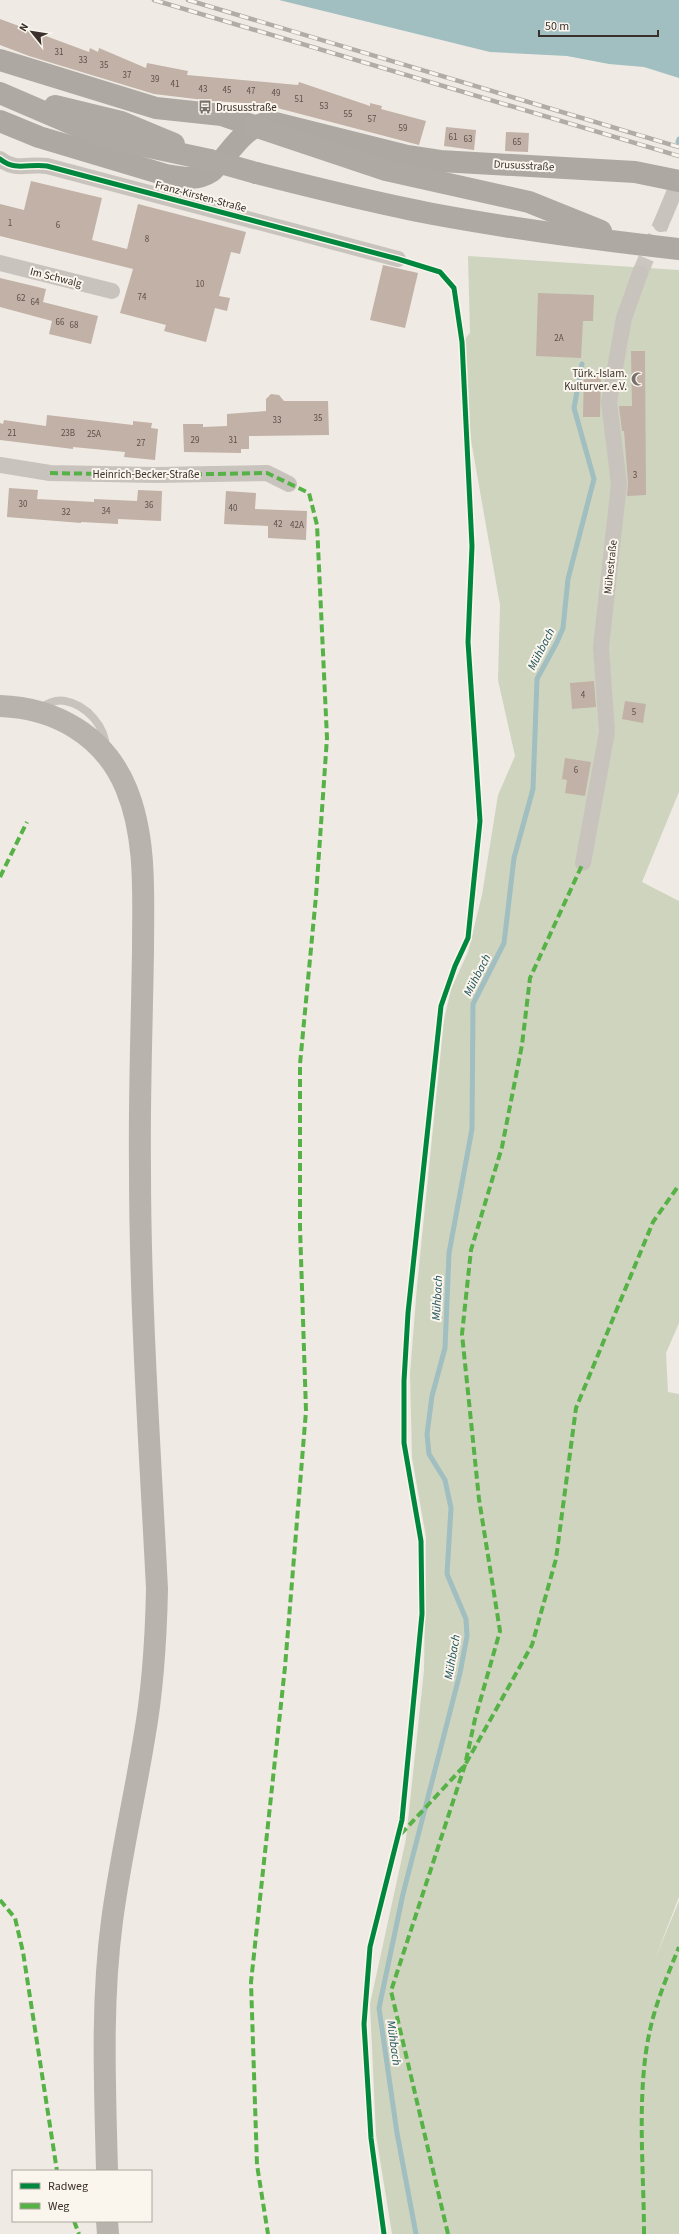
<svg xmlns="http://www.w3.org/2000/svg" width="679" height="2234" viewBox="0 0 679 2234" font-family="'Source Sans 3',sans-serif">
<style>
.green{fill:#cfd4bf}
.water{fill:#a1bec0}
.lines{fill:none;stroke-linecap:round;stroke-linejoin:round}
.stream{stroke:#a1bec0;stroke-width:5}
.building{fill:#c2b1a6}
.minor-tunnel{stroke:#cbc6bf;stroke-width:16;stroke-dasharray:16 8;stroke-linecap:butt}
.service{stroke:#c9c3bd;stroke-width:8}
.minor{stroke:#c9c3bd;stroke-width:16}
.secondary{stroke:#b9b3ae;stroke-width:22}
.primary{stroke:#aea8a2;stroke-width:22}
.trunk{stroke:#aea9a2;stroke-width:22}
.rail-casing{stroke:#b1aca7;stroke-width:4.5}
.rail{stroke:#faf5ed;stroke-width:3;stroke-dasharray:9;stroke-linecap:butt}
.trunk-bridge{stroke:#aea9a2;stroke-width:22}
.quiet{stroke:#56b246;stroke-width:4;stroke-dasharray:8 4;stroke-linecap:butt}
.cycleway-casing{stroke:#faf5ed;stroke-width:8}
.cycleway{stroke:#00873e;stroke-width:5}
.labels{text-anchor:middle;stroke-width:4;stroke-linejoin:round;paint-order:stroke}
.number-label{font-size:9px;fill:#5c504a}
.poi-label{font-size:11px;fill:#3a302b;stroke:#faf5ed;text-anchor:start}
.street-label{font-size:11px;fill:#3a302b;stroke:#faf5ed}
.water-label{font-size:12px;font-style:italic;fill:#20535b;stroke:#faf5ed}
</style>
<rect width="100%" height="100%" fill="#efebe4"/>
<polygon class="green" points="468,256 679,270 679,792 642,882 679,901 679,1323 666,1353 668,1392 679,1394 679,1897 655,1959 679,1901 679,2234 392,2234 376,2135 370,2004 406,1839 424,1670 426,1537 412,1458 410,1374 417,1286 444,1020 451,989 468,952 482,895 498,795 515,756 498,680 500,605 472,446 465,399 462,342 470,333"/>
<polygon class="water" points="279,0 679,0 679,78 644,67 609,64 567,56 490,52"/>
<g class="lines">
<g class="stream">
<polyline points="678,142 679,139"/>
<polyline points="416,2234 397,2133 379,2008 403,1894 460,1673 467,1636 466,1619 447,1574 451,1508 445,1480 429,1454 427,1434 432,1396 445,1348 449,1253 472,1129 473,1004 504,943 514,858 533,789 537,679 557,642 563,628 568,579 594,479 574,408 582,364"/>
</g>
</g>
<g class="building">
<polygon points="0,19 89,52 90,48 98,52 99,48 146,68 147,63 188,71 187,75 298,85 299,82 370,106 370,103 382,106 381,109 426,121 419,145 262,104 212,101 154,94 29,56 0,45"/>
<polygon points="446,127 476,130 474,150 444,146"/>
<polygon points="506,132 529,133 528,152 505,151"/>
<polygon points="31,181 102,198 92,240 127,249 138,204 246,232 240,254 231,252 219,296 230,298 227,311 215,308 206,342 164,331 166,325 120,313 133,269 0,236 0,204 24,210"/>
<polygon points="383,265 418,273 405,328 370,320"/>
<polygon points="0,278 46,289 43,302 98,316 91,344 49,334 52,321 0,307"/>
<polygon points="538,293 594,295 593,321 583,321 581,358 536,356"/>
<polygon points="631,351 645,351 646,495 627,496 628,483 624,431 622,431 619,406 632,406"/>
<polygon points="584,373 601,373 600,417 583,417"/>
<polygon points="271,394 279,395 284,401 328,401 329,435 249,436 249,449 241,449 241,453 184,452 183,424 203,424 203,427 227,426 227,414 266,411 266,399"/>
<polygon points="47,415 133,425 133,421 152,423 151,428 158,429 155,460 124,457 125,452 73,447 73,449 0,440 0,423 3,424 4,420 46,426"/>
<polygon points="9,488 38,490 37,499 94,502 94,499 137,501 138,490 162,491 161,521 118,519 118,524 81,522 81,523 7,517"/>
<polygon points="226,491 256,493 255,509 307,511 306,540 268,538 268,526 224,524"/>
<polygon points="594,681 596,707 572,709 570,683"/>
<polygon points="625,701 646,704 643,723 622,719"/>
<polygon points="565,758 591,762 585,796 565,793 567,780 562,779"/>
</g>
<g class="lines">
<polyline class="minor-tunnel" points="640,273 661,224"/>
<path class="service" d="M39 709C46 704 56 699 65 701 87 705 106 727 106 749"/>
<g class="minor">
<path d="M0 159C16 172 29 163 47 166L398 259"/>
<polyline points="661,224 679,181"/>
<polyline points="0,263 112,291"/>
<polyline points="0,465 50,473 156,475 267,473 289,484"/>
<polyline points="583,863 607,732 601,647 619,484 609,402 624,318 640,273"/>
</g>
<g class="secondary">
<path d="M0 706C55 708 104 735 126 788 147 838 143 897 143 950 142 1023 139 1096 140 1168 140 1308 150 1449 157 1589 156 1639 153 1689 144 1739 134 1800 120 1860 112 1921 101 2004 105 2087 107 2171"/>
<polyline points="107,2221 108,2234"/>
</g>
<g class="primary">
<polyline points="0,60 156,108 222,115 254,126"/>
<path d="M0 121 39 137 166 175C183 178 197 181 212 171 231 153 243 125 271 122L407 156 440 161 635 172 679 181"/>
</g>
<g class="trunk">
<polyline points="0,93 79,127 116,140 210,160"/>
<polyline points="55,106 121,122 174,144"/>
<polyline points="254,126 386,170 529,202 601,231"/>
<path d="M256 173C315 188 374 203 433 214 514 229 597 240 679 249"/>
</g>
<g class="rail-casing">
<g id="rail">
<polyline points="154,0 679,156"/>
<polyline points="188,0 679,147"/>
</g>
</g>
<use href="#rail" class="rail"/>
<polyline class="trunk-bridge" points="210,160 256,173"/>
<g class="quiet">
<polyline points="50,473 156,475 267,473 309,493 317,525 327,738 316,896 300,1064 300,1227 306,1411 285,1667 251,1982 257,2165 268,2234"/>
<polyline points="0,877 27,822"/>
<polyline points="401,1834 465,1765 532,1645 556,1559 576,1408 653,1222 679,1185"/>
<polyline points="0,1900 15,1918 23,1952 57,2171"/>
<polyline points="74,2221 79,2234"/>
<polyline points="448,2234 391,1991 465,1765 475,1719 500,1631 479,1499 462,1334 471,1250 502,1147 522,1045 530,978 583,863"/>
<path d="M644 2234C644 2170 636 2092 650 2030 656 2002 668 1974 679 1947"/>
</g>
<g class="cycleway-casing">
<path id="cycleway" d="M0 159C16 172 29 163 47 166L398 259 440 272 454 288 462 342 472 546 468 642 480 821 468 938 455 966 441 1006 408 1313 404 1381V1443L421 1541 422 1614 402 1820 370 1947 364 2024 371 2138 384 2234"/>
</g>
<use href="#cycleway" class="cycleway"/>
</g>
<defs>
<g id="bus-bare" transform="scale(1.08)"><path d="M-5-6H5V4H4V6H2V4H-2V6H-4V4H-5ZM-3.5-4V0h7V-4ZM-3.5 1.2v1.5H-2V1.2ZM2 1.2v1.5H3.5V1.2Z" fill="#79716c" stroke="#faf5ed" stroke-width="2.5" paint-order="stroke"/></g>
<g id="mosque-bare" transform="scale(1.08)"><path d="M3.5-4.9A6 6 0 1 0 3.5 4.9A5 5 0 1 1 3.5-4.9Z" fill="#79716c" stroke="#faf5ed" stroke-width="2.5" paint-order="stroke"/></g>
</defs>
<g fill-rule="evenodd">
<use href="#bus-bare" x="205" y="107"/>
<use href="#mosque-bare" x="638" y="379"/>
</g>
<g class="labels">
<g class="number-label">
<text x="59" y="55">31</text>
<text x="83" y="63">33</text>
<text x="104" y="68">35</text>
<text x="127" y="78">37</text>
<text x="155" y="82">39</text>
<text x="175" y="87">41</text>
<text x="203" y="92">43</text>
<text x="227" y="93">45</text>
<text x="251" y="94">47</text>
<text x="276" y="96">49</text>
<text x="299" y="102">51</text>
<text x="324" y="109">53</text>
<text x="348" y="117">55</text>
<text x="372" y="122">57</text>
<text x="403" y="131">59</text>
<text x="453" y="140">61</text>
<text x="468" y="142">63</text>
<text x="517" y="145">65</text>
<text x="10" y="226">1</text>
<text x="58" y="228">6</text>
<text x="147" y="242">8</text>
<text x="200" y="287">10</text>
<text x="142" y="300">74</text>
<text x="21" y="301">62</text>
<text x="35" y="305">64</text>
<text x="60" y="325">66</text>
<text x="74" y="328">68</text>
<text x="559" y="341">2A</text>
<text x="318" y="421">35</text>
<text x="277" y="423">33</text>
<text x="12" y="436">21</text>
<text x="68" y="436">23B</text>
<text x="94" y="437">25A</text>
<text x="195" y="443">29</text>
<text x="233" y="443">31</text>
<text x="141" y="446">27</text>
<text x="635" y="478">3</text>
<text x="23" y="507">30</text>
<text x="149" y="508">36</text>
<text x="233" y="511">40</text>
<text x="106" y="514">34</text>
<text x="66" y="515">32</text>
<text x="278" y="527">42</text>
<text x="297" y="528">42A</text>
<text x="583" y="698">4</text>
<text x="634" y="715">5</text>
<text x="576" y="773">6</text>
</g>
<g class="poi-label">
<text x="216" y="111">Drususstraße</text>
<text x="627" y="377" text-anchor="end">Türk.-Islam.<tspan x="627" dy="13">Kulturver. e.V.</tspan></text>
</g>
<g class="street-label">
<text transform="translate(524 165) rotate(3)" y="4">Drususstraße</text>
<text transform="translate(201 196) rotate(15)" y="4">Franz-Kirsten-Straße</text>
<text transform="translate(56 277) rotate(14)" y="4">Im Schwalg</text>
<text x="146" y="478">Heinrich-Becker-Straße</text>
<text transform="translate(610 567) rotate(-84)" y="4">Mühestraße</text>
</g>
<g class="water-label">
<text transform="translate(541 649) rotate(-63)" y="4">Mühbach</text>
<text transform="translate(477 975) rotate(-63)" y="4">Mühbach</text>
<text transform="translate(437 1298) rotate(-87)" y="4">Mühbach</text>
<text transform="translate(452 1657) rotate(-80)" y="4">Mühbach</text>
<text transform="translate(394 2043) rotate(82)" y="4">Mühbach</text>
</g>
</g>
<rect x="12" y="2170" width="140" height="52" fill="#faf5ed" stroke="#ada69f"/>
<rect x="20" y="2183" width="20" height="6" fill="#00873e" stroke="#ada69f"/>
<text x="48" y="2190" font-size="12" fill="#3a302b">Radweg</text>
<rect x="20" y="2203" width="20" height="6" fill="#56b246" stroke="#ada69f"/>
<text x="48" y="2210" font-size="12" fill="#3a302b">Weg</text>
<g transform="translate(32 32) rotate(300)" stroke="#faf5ed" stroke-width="3" paint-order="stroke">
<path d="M0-3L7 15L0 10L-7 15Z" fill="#3a302b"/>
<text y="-6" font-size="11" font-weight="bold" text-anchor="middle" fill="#3a302b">N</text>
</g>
<path d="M539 30v6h119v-6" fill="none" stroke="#3a302b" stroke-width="2"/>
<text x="545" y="30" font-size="12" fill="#3a302b" stroke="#faf5ed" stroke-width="3" paint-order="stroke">50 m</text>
</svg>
